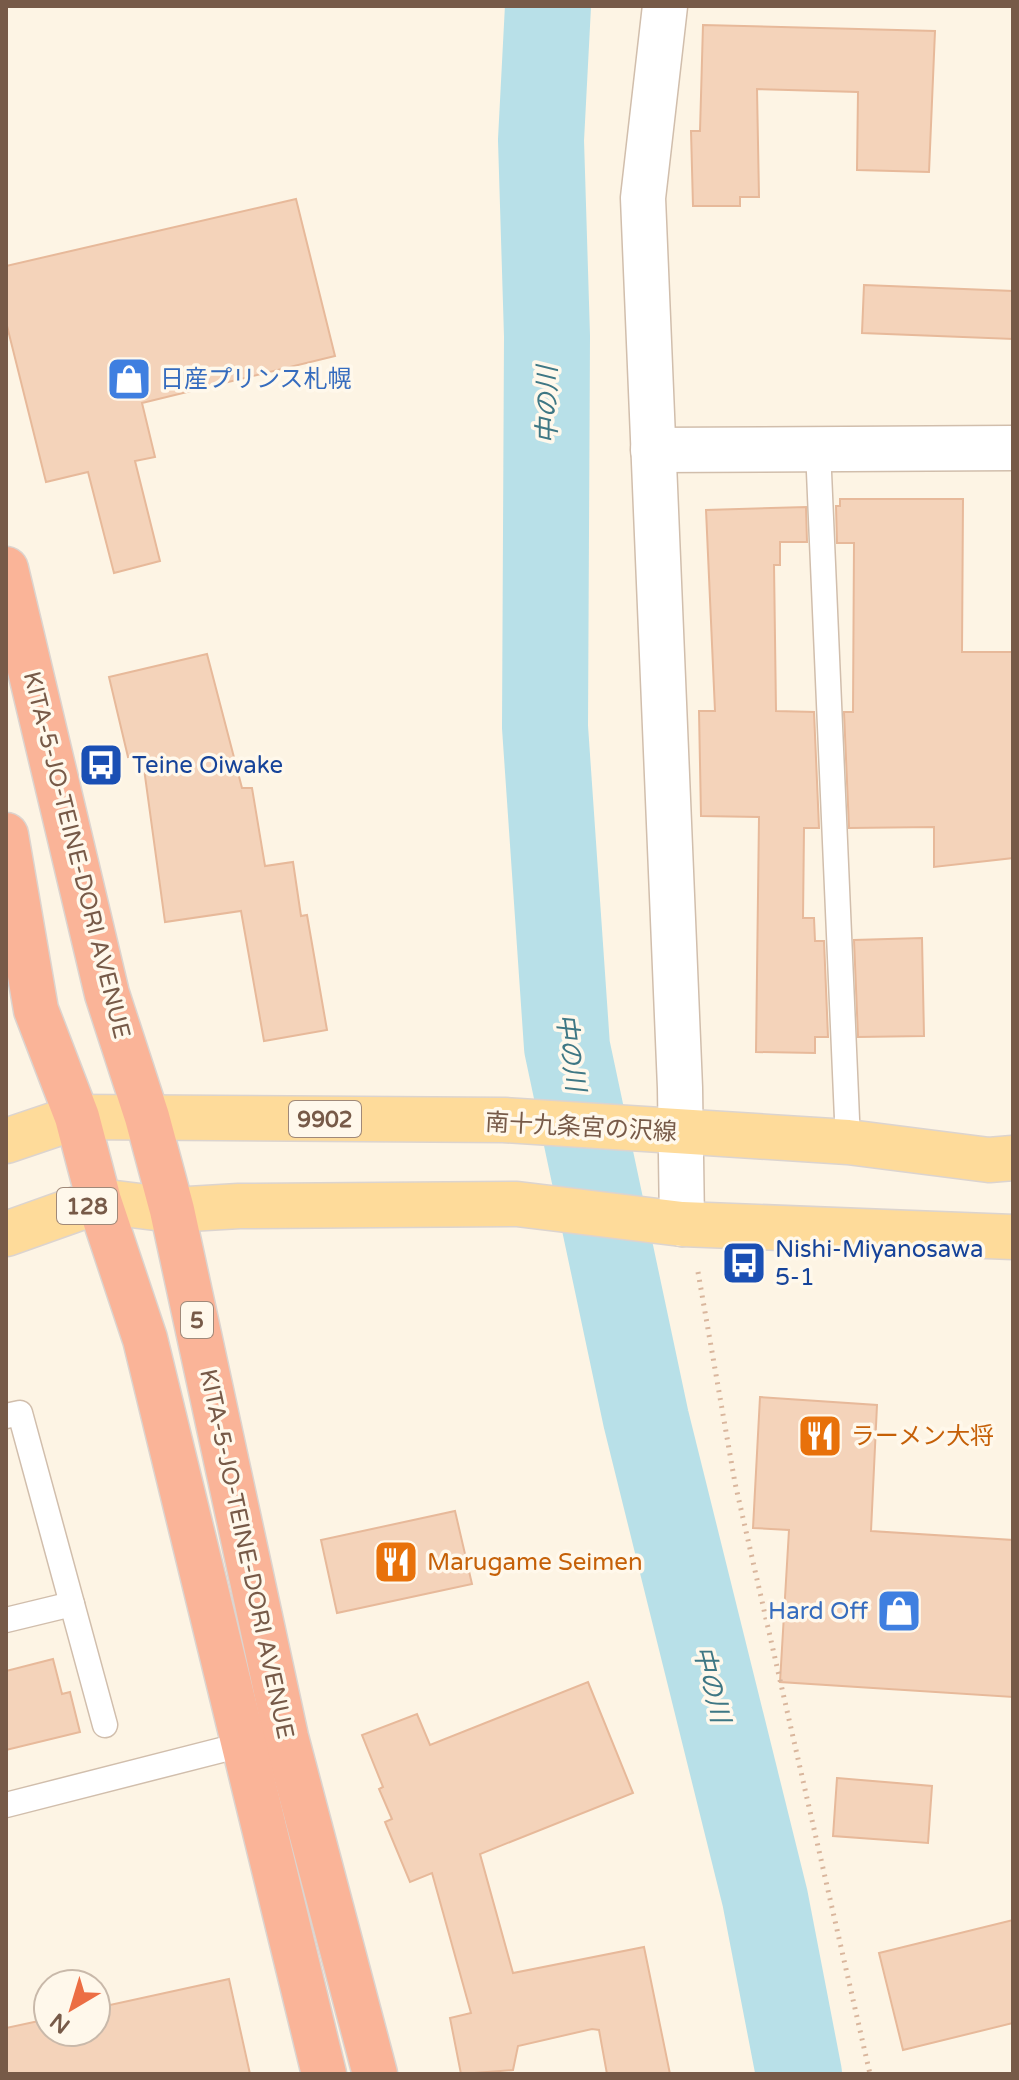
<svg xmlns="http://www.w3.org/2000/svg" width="1019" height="2080" viewBox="0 0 1019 2080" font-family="'Varela Round','Noto Sans JP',sans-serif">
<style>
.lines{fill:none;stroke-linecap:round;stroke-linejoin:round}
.river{stroke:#b8e0e8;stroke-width:86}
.building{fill:#f4d3ba;stroke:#e7b99a;stroke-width:2}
.lane-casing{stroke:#d1beac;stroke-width:27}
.street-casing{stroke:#d1beac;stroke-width:47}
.primary-casing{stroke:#dcd4cf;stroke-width:47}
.highway-casing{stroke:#dcd4cf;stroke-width:47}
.path{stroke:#d9b69d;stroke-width:5;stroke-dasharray:2 6;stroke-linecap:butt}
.lane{stroke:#fff;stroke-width:24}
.street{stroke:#fff;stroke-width:44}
.primary{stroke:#fedb9a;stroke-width:44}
.highway{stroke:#fab498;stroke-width:44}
.labels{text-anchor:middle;stroke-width:7;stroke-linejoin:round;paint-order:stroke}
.shield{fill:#fff8eb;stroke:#a08979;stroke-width:2}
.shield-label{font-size:22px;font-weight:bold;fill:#775a48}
.shop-label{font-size:24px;fill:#366cbe;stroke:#fff8eb;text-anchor:start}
.transit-label{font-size:24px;fill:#164399;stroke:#fff8eb;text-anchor:start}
.street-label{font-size:24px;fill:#775a48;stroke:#fff8eb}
.food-label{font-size:24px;fill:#c56008;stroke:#fff8eb;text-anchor:start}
.water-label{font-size:26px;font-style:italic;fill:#3e7784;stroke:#fff8eb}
</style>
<rect width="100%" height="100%" fill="#fdf4e4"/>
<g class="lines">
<polyline class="river" points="548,6 541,140 547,336 545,727 567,1047 646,1419 765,1898 799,2074"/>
</g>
<g class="building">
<polygon points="703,25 935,31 929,172 857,170 858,92 757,89 759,197 740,197 740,206 693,206 691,131 700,131"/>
<polygon points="296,199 335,356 142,403 155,457 135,461 160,561 114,573 88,472 46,482 6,322 6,266"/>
<polygon points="864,285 1013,291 1013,339 862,333"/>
<polygon points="840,499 963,499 962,652 1013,652 1013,858 934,867 934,827 849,828 844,712 853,712 854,543 837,543 836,506 840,506"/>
<polygon points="806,507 807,542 780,542 780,565 774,565 776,711 814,712 819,828 804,828 803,918 814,918 815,941 824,941 828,1037 815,1037 815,1053 756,1052 759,817 701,816 699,711 715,711 706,510"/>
<polygon points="207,654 242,788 252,788 265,866 293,862 301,916 307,915 327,1030 264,1041 241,911 165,922 142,754 128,757 109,677"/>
<polygon points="922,938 924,1036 858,1037 854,940"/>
<polygon points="760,1397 877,1405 871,1531 1013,1540 1013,1697 780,1682 789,1530 753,1528"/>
<polygon points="455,1511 472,1584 337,1613 321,1540"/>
<polygon points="53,1659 62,1694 70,1692 80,1732 6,1750 6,1671"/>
<polygon points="588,1682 633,1793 480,1854 513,1973 644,1947 670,2074 607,2074 599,2030 592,2029 518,2046 513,2070 461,2074 450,2018 471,2013 432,1873 410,1882 385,1822 392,1819 379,1789 383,1787 362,1735 417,1714 430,1745"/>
<polygon points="837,1778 932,1786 928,1843 833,1836"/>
<polygon points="1013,1920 1013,2023 903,2050 879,1953"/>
<polygon points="229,1979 250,2074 6,2074 6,2028 48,2019 48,2032 96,2032 96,2008"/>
</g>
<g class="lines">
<g class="lane-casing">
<g id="lane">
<polyline points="818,449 848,1142"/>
<polyline points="6,1416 20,1413 105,1725"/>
<polyline points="6,1620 72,1604"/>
<polyline points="6,1805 245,1744"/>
</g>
</g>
<g class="street-casing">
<g id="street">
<polyline points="665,6 643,198 680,1088 682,1224"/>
<polyline points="653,450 1013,448"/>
</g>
</g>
<g class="primary-casing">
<g id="primary">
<polyline points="6,1141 77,1117 504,1120 848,1142 989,1160 1013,1158"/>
<polyline points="6,1234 99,1201 172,1210 239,1206 517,1204 682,1224 1013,1237"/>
</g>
</g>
<g class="highway-casing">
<g id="highway">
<polyline points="6,569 107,994 147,1117 172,1210 286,1737 375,2074"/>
<polyline points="6,835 36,1010 77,1117 99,1201 145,1339 324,2074"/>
</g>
</g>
<polyline class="path" points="698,1272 735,1483 870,2074"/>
<use href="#lane" class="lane"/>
<use href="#street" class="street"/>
<use href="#primary" class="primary"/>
<use href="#highway" class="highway"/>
</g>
<defs>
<g id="shop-square" transform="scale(2.3)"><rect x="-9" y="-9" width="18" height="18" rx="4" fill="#3f7fe0" stroke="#fff8eb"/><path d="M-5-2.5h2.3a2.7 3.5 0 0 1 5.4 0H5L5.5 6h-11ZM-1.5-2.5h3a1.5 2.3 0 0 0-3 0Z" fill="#fff"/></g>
<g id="bus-square" transform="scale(2.3)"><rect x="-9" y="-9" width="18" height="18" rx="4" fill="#1a4fb4" stroke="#fff8eb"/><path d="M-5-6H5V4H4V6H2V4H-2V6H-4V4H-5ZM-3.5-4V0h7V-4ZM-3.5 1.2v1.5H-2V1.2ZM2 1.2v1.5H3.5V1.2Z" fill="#fff"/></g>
<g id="restaurant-square" transform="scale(2.3)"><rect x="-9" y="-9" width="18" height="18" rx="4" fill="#e8710a" stroke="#fff8eb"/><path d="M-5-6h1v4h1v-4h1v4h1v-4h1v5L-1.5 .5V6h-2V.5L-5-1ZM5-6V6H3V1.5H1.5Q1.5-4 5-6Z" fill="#fff"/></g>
</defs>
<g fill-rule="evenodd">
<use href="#shop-square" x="129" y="379"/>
<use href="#bus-square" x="101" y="765"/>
<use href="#bus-square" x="744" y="1263"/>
<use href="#restaurant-square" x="820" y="1436"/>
<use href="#restaurant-square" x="396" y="1562"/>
<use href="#shop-square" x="899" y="1611"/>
</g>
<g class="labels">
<g class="shield">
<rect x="289" y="1101" width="72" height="36" rx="6"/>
<rect x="57" y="1188" width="60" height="36" rx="6"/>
<rect x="181" y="1302" width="32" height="36" rx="6"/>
</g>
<g class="shield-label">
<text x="325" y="1127">9902</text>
<text x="87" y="1214">128</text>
<text x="197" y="1328">5</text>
</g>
<g class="shop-label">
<text x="160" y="387">日産プリンス札幌</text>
<text x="868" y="1619" text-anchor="end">Hard Off</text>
</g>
<g class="transit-label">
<text x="132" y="773">Teine Oiwake</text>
<text x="775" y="1257">Nishi-Miyanosawa<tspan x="775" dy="28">5-1</tspan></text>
</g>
<g class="street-label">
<text transform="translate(77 855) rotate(76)" y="8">KITA-5-JO-TEINE-DORI AVENUE</text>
<text transform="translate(581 1127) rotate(3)" y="8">南十九条宮の沢線</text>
<text transform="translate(247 1554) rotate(78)" y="8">KITA-5-JO-TEINE-DORI AVENUE</text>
</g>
<g class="food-label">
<text x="851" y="1444">ラーメン大将</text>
<text x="427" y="1570">Marugame Seimen</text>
</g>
<g class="water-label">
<text transform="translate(547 405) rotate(-90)" y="9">中の川</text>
<text transform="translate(571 1052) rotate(82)" y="9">中の川</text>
<text transform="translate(712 1684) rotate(76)" y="9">中の川</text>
</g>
</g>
<rect width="1019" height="2080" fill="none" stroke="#775a48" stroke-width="16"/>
<g transform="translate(72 2008) rotate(218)"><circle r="38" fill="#fff8eb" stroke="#c9b9aa" stroke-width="2"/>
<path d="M0-6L14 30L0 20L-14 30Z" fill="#ec6e44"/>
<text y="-12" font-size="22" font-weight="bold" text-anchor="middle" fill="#775a48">N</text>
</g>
</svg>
